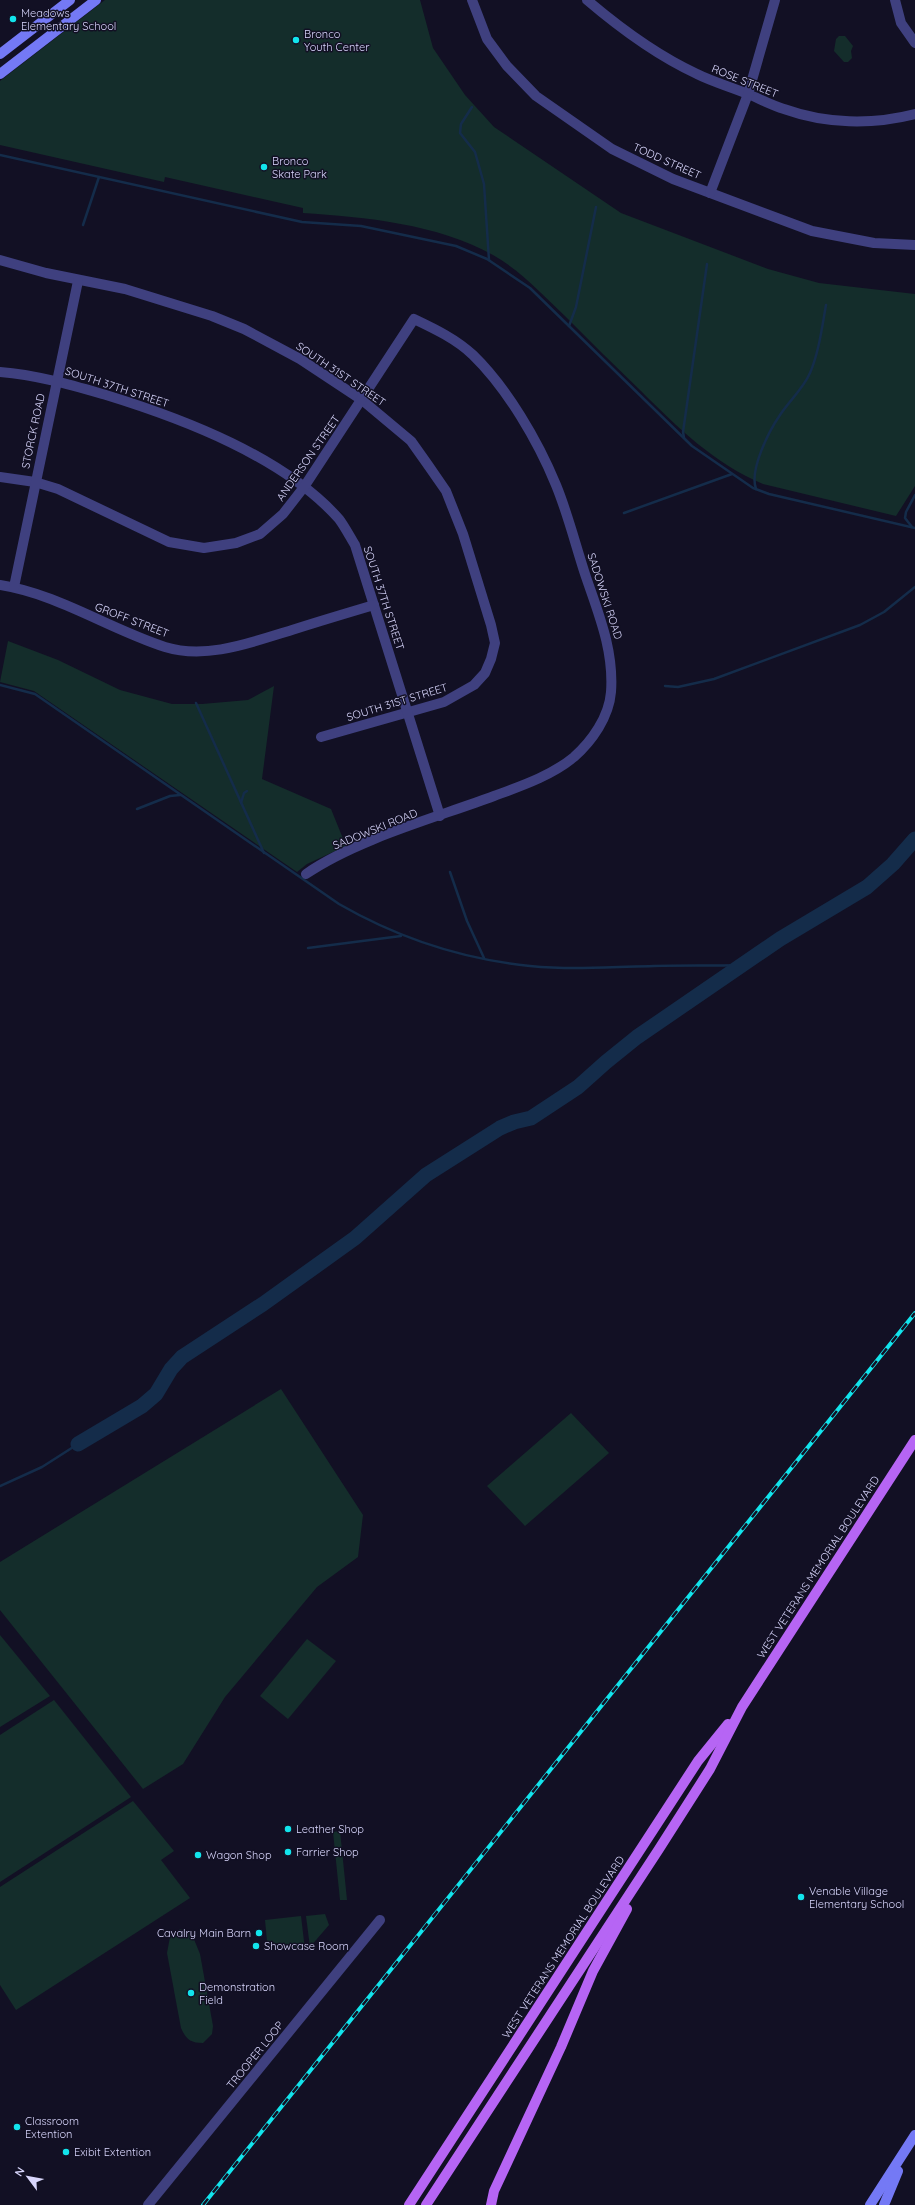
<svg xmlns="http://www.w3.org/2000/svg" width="915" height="2205" viewBox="0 0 915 2205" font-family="Quicksand,sans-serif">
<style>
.green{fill:#142d2b}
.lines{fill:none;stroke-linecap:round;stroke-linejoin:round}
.stream{stroke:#142c4a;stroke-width:2.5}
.river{stroke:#142c4a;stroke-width:15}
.street{stroke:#3f407f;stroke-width:10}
.secondary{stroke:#7479f5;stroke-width:10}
.primary{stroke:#b665f4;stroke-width:10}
.rail-casing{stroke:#12e4ec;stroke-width:4}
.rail{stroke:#121024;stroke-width:2.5;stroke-dasharray:8;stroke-linecap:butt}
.poi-dot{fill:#12e4ec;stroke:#121024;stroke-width:1.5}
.labels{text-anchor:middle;stroke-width:3;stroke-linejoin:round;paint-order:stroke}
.poi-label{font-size:11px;fill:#d8d6fc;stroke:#121024;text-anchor:start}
.street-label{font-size:11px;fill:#d8d6fc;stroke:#121024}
</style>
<rect width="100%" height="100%" fill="#121024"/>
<g class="green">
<path d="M105 0H420L433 48 465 95 494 127 621 213 768 269 819 283 915 294V486L896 516 763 484C715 464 678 428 641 391 616 367 591 342 566 317 543 295 521 271 493 255 438 224 365 217 303 213V208L165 177 164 182 0 145V81Z"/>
<polygon points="839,36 845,36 853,46 851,51 852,58 848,62 844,62 834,51 836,39"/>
<polygon points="8,641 58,660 120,690 172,704 202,704 248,700 274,686 262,779 331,809 346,846 307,864 297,872 34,691 0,682"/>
<polygon points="281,1389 363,1515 358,1557 317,1587 225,1697 183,1764 143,1789 0,1610 0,1562"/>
<polygon points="571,1413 609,1453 525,1526 487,1486"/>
<polygon points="0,1635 50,1696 0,1727"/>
<polygon points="307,1639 336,1661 288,1719 260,1696"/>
<polygon points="54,1700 131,1797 0,1882 0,1735"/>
<polygon points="133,1801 174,1851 161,1860 190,1898 16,2010 0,1985 0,1887"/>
<polygon points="340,1831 347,1900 340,1900 333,1832"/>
<polygon points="325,1914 329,1925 310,1947 306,1916"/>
<polygon points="301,1916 305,1950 267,1941 265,1920"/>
<path d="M180 1929 191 1932 200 1954 213 2026 212 2034 203 2043C190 2043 186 2039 181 2028L167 1953 170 1937Z"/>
</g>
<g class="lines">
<g class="stream">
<polyline points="472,107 461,124 460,133 475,152 484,184 489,260"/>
<polyline points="0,155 302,222 361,226 456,246 487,259 530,288 692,446 753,488 769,494 915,528"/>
<polyline points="83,225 99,177"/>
<polyline points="569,326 576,307 596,207"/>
<polyline points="684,438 683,432 707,264"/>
<path d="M756 489C749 470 769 431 780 415 789 401 803 389 810 373 819 352 822 327 826 305"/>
<polyline points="624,513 732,474"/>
<polyline points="912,527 905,518 906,512 915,495"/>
<path d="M0 685 35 694 339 904C398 938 462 959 530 966 571 970 613 967 654 966 683 965 712 966 742 965"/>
<polyline points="665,686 678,687 714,679 860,625 884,612 915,587"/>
<polyline points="196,703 264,853"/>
<polyline points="241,803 244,793 247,791"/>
<polyline points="137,809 170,796 180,795"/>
<polyline points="450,872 467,921 484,958"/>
<polyline points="308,948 401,936"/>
<polyline points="0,1486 42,1467 78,1444"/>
</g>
<polyline class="river" points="78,1444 142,1406 156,1394 171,1369 182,1357 263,1304 355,1238 426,1175 500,1128 514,1122 531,1118 578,1087 606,1062 637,1037 780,939 867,887 893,864 915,839"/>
<g class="street">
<polyline points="472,0 487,39 507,66 536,96 612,149 673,179 812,231 874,243 915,245"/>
<path d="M587 0C621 29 656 55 697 74 713 82 731 87 748 94 760 99 771 105 784 109 826 124 872 125 915 114"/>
<polyline points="895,0 901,23 915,43"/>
<polyline points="710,193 748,94 775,0"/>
<polyline points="0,260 46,273 125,289 212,316 244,329 300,359 362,400 411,441 428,465 446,491 463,534 491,625 495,643 491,659 485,673 474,685 444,702 321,737"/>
<path d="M0 372C37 375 71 385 106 395 184 419 284 457 339 519 345 527 350 537 355 545L440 816"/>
<path d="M0 477 35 482 58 489 169 542 204 548 236 543 260 534 283 514 304 487 414 319C435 329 456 339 473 355 507 388 538 441 556 485 568 514 576 547 586 577 599 615 614 651 611 692 609 717 592 741 574 757 551 776 521 786 494 796 435 818 357 839 306 874"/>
<path d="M0 585C58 594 109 629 165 647 207 660 252 642 292 630 320 621 347 613 374 605"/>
<polyline points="14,587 78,281"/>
<polyline points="148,2205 380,1920"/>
</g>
<g class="secondary">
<polyline points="0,54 70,0"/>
<polyline points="0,74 96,0"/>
<polyline points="870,2205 915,2135"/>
<polyline points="884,2205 898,2171"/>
</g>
<g class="primary">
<polyline points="409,2205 698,1761 728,1724"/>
<polyline points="426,2205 659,1849 710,1769 742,1707 915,1440"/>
<polyline points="491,2205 494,2191 561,2047 593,1971 627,1909"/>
</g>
<g class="rail-casing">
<polyline id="rail" points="203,2205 915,1313"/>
</g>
<use href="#rail" class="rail"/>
</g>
<g class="poi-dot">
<circle cx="13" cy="19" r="4"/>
<circle cx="296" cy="40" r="4"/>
<circle cx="264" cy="167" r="4"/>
<circle cx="288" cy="1829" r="4"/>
<circle cx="288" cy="1852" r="4"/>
<circle cx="198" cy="1855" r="4"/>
<circle cx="801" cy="1897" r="4"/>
<circle cx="259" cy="1933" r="4"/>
<circle cx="256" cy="1946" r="4"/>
<circle cx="191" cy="1993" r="4"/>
<circle cx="17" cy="2127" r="4"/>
<circle cx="66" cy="2152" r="4"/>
</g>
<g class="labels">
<g class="poi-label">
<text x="21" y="17">Meadows<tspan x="21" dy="13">Elementary School</tspan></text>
<text x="304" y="38">Bronco<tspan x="304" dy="13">Youth Center</tspan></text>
<text x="272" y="165">Bronco<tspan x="272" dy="13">Skate Park</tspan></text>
<text x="296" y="1833">Leather Shop</text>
<text x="296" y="1856">Farrier Shop</text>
<text x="206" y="1859">Wagon Shop</text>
<text x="809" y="1895">Venable Village<tspan x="809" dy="13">Elementary School</tspan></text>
<text x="251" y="1937" text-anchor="end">Cavalry Main Barn</text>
<text x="264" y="1950">Showcase Room</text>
<text x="199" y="1991">Demonstration<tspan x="199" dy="13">Field</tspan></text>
<text x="25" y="2125">Classroom<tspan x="25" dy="13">Extention</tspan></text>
<text x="74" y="2156">Exibit Extention</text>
</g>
<g class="street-label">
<text transform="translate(745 81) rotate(22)" y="4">ROSE STREET</text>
<text transform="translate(667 161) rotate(24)" y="4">TODD STREET</text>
<text transform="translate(341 374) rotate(34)" y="4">SOUTH 31ST STREET</text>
<text transform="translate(117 387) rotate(18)" y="4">SOUTH 37TH STREET</text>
<text transform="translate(33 431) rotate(-78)" y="4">STORCK ROAD</text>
<text transform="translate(308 458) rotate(-55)" y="4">ANDERSON STREET</text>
<text transform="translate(605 596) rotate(72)" y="4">SADOWSKI ROAD</text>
<text transform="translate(384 598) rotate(72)" y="4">SOUTH 37TH STREET</text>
<text transform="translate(132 620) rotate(21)" y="4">GROFF STREET</text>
<text transform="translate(397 702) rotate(-17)" y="4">SOUTH 31ST STREET</text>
<text transform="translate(375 829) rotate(-22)" y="4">SADOWSKI ROAD</text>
<text transform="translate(818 1567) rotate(-57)" y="4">WEST VETERANS MEMORIAL BOULEVARD</text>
<text transform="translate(563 1947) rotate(-57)" y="4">WEST VETERANS MEMORIAL BOULEVARD</text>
<text transform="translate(255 2055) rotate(-51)" y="4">TROOPER LOOP</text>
</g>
</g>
<g transform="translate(28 2177) rotate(302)" stroke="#121024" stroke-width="3" paint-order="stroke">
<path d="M0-3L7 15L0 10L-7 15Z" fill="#d8d6fc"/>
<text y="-6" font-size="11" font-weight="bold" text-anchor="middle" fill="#d8d6fc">N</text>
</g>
</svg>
